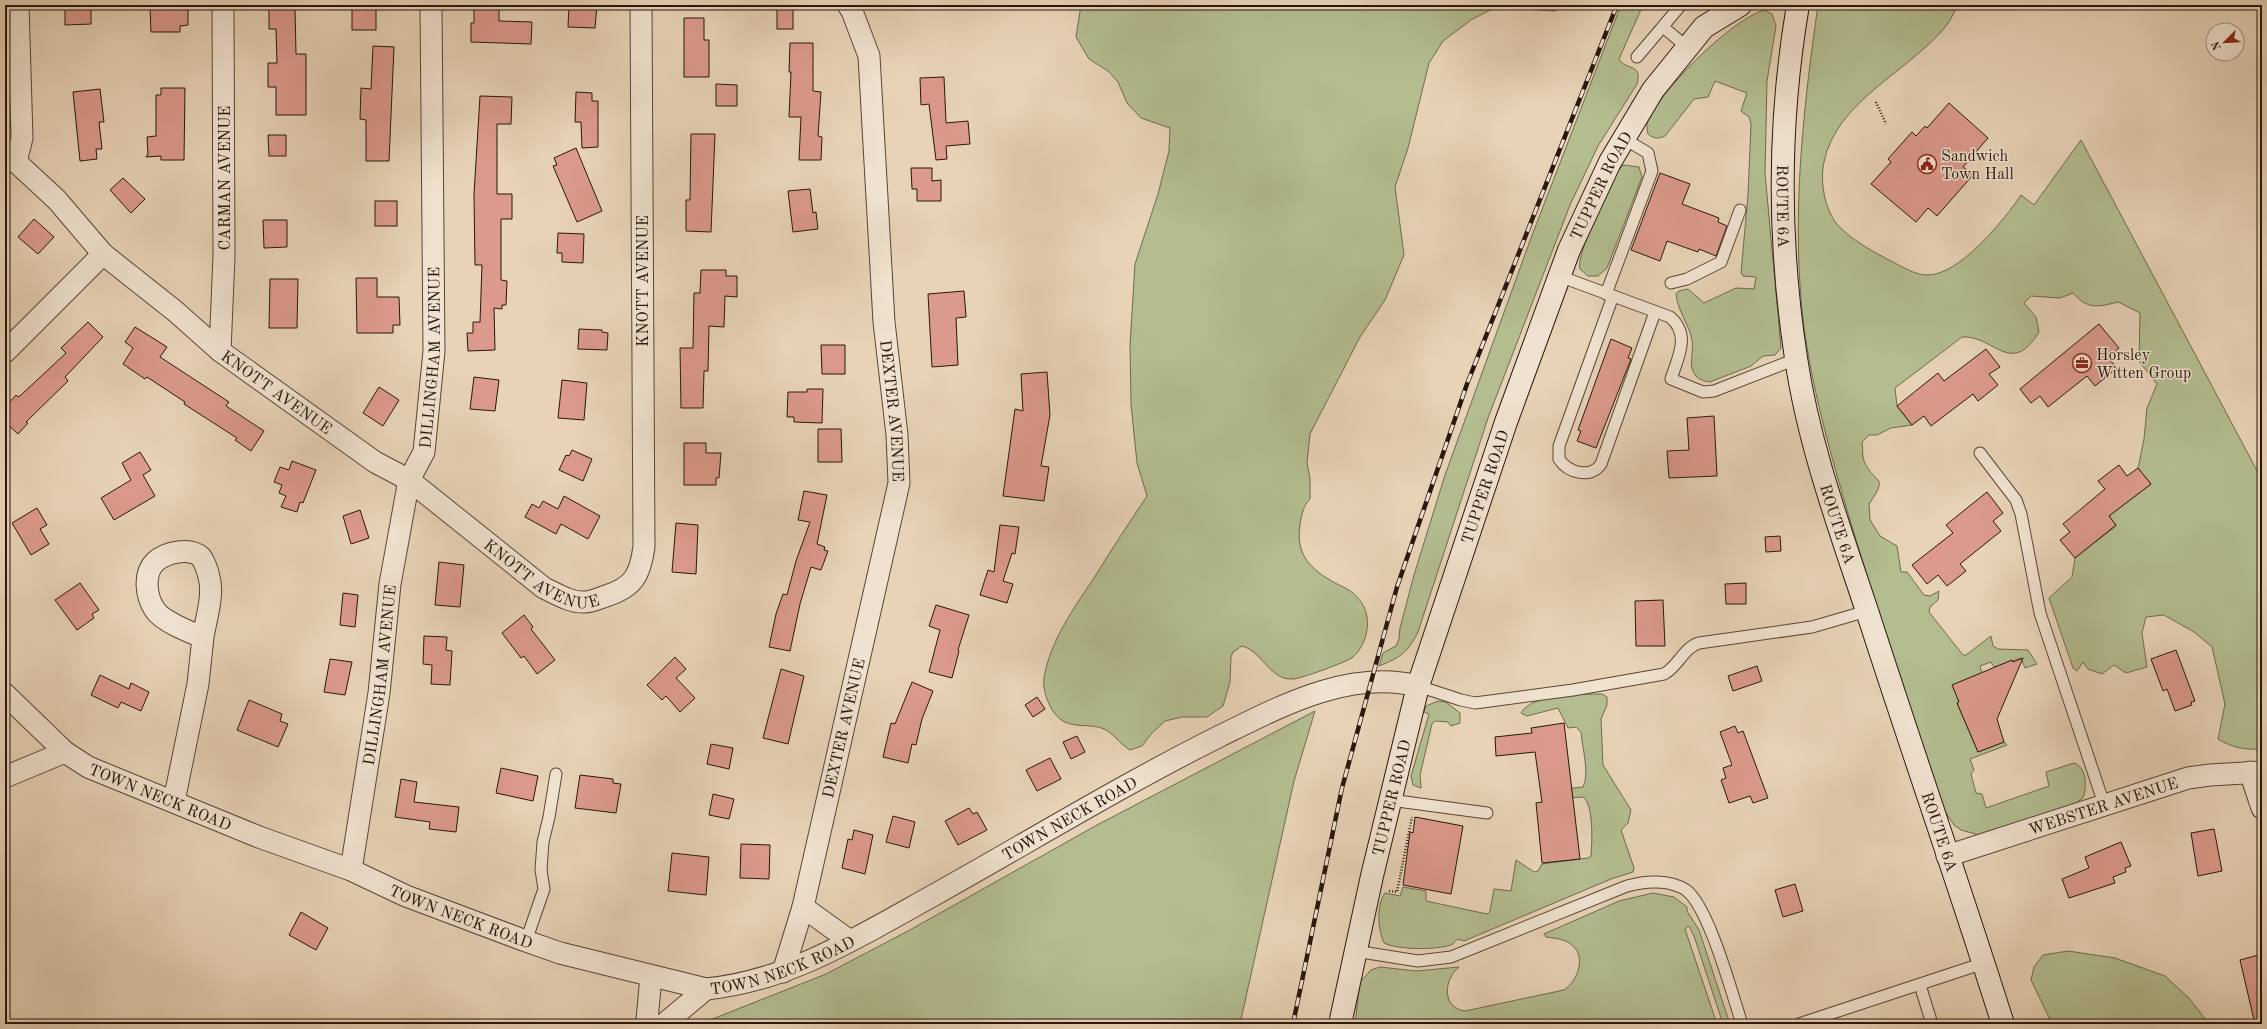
<svg xmlns="http://www.w3.org/2000/svg" width="2267" height="1029" viewBox="0 0 2267 1029" font-family="'Old Standard TT',serif">
<style>
.green{fill:#b3bd90;stroke:#6e6a4f}
.building{fill:#dc9a8c;stroke:#28160e}
.lines{fill:none;stroke-linecap:round;stroke-linejoin:round}
.service-casing{stroke:#584538;stroke-width:13}
.minor-casing{stroke:#584538;stroke-width:23}
.secondary-casing{stroke:#28160e;stroke-width:24}
.path{stroke:#28160e;stroke-width:2.5;stroke-dasharray:1 2;stroke-linecap:butt}
.service{stroke:#f0e2d0;stroke-width:11}
.minor{stroke:#f0e2d0;stroke-width:21}
.secondary{stroke:#f0e2d0;stroke-width:22}
.rail-casing{stroke:#28160e;stroke-width:4.5}
.rail{stroke:#f0e2d0;stroke-width:3;stroke-dasharray:9;stroke-linecap:butt}
.labels{text-anchor:middle;stroke-width:3;stroke-linejoin:round;paint-order:stroke}
.poi-label{font-size:16px;fill:#28160e;stroke:#f0e2d0;text-anchor:start}
.street-label{font-size:16px;fill:#28160e;stroke:#f0e2d0}
</style>
<rect width="100%" height="100%" fill="#e8d3b7"/>
<filter id="stains"><feTurbulence type="fractalNoise" baseFrequency=".005" numOctaves="4"/><feColorMatrix values="0 0 0 0 .2 0 0 0 0 .09 0 0 0 0 .02 0 0 0 .5 -.17"/></filter>
<radialGradient id="worn" r=".72"><stop offset=".6" stop-color="#630" stop-opacity="0"/><stop offset="1" stop-color="#630" stop-opacity=".3"/></radialGradient>
<g class="green">
<path d="M1081 5H1571L1554 11 1496 7 1471 20 1443 41 1429 63 1408 148 1395 187 1404 255 1385 300 1360 337 1310 434 1307 463 1310 478V499C1303 506 1302 514 1300 524 1296 551 1306 566 1330 580 1344 589 1350 587 1361 602 1373 618 1367 645 1353 657 1347 662 1300 679 1293 679 1270 681 1262 651 1242 646L1233 652 1231 657 1230 682 1223 706 1207 717H1182L1165 721 1151 734 1142 746 1130 750C1120 744 1114 734 1104 729 1092 723 1072 729 1060 719 1050 711 1042 691 1044 678 1050 641 1074 608 1094 578 1111 550 1129 523 1147 496L1137 463 1131 404 1130 345 1135 264 1158 194 1169 151 1170 128 1141 118 1127 103 1118 82 1108 71 1089 59 1076 37Z"/>
<path d="M1621 5H1643L1619 59C1625 71 1643 62 1637 84L1598 146 1570 205 1488 418 1418 632C1408 652 1400 658 1379 666L1383 653 1396 646 1399 639 1400 628 1414 575 1445 475 1531 238Z"/>
<path d="M1818 5H1958C1954 12 1951 20 1946 26 1911 70 1836 101 1824 162 1820 180 1824 207 1836 223 1848 238 1875 253 1893 262 1903 267 1915 275 1927 275 1959 276 2005 219 2021 195L2034 205 2081 140 2262 480V749C2245 750 2233 748 2218 739L2225 704 2212 647 2194 632 2164 615 2146 617 2142 633 2147 667 2126 673 2114 665 2102 674 2088 669 2083 662 2077 671 2073 668 2049 598 2072 577 2075 558 2116 526 2109 516 2151 484 2138 468 2144 439 2147 408 2157 384 2139 361 2140 313 2118 302C2098 307 2088 310 2073 293L2060 298 2031 296 2024 303 2036 317 2039 332C2011 378 1994 335 1962 337L1895 388 1897 406 1912 425 1891 428 1877 435H1869L1862 442C1863 448 1862 456 1864 461 1874 485 1890 474 1869 504L1870 520 1880 536 1897 546 1901 572H1907L1924 595 1930 596 1939 591 1938 600 1930 607 1929 612 1963 655H1966L1991 636 1993 646 1998 649 2028 650 2037 664 2025 668 2021 658 1994 667 1991 662 1980 666 1982 673 1953 685 1959 702 1957 703 1978 752 2004 742 2007 745 1970 759 1974 770 1971 774 1976 793 1982 794 1986 808 2049 786 2046 772 2074 763C2087 767 2087 788 2083 798L2076 803 1979 835 1961 830 1954 825 1944 810C1911 710 1877 611 1847 510 1827 441 1807 371 1801 299 1793 200 1804 103 1818 5Z"/>
<path d="M1764 10 1772 14 1776 26 1767 81 1765 173 1781 348 1775 355 1763 356 1751 366 1710 382C1703 381 1696 379 1693 371 1689 363 1694 350 1692 340 1689 324 1678 312 1676 294L1679 291 1688 289 1704 303 1736 288 1754 289 1756 277 1743 276 1741 273 1748 195 1751 124 1749 117 1741 111 1747 93 1715 81 1708 97 1694 99 1665 136C1658 139 1654 139 1648 134 1646 127 1647 120 1651 114 1669 83 1730 21 1764 10Z"/>
<path d="M1623 165 1639 167 1642 177 1607 268 1598 276H1588L1580 269C1575 255 1610 188 1618 171Z"/>
<path d="M1602 694 1607 697V705L1601 719 1603 765 1631 810 1628 823 1621 830 1634 868 1633 872 1611 879 1464 941 1458 939C1455 940 1455 943 1451 945 1436 950 1398 950 1384 943 1378 930 1376 905 1385 893L1400 896 1403 887 1426 891V901L1487 914 1490 911 1494 889 1511 891 1516 860 1534 872 1538 871 1542 864 1588 858 1591 856C1592 844 1594 804 1583 797L1566 798 1565 789 1583 787C1590 774 1582 747 1581 732L1576 727 1568 728 1558 708 1527 716 1521 713C1531 694 1582 694 1602 694Z"/>
<polygon points="1438,701 1446,702 1460,713 1460,723 1451,726 1448,722 1435,721 1432,724 1420,775 1421,788 1413,785 1411,776 1429,714 1424,712 1426,706"/>
<polygon points="1315,711 1294,781 1240,1024 700,1024 826,974 908,931 1097,825"/>
<path d="M1653 893 1674 897 1687 907V911L1699 930 1730 1024H1723L1694 936 1689 926 1685 929 1717 1024H1355L1360 982 1371 970 1380 967 1416 971 1459 967C1444 979 1441 1008 1465 1011L1564 990C1577 982 1587 957 1572 945 1565 939 1554 938 1546 937L1544 934 1619 901Z"/>
<polygon points="2068,951 2115,958 2165,976 2189,998 2209,1024 2052,1024 2031,980 2034,967 2043,955"/>
</g>
<g class="building">
<rect x="352" y="5" width="24" height="25"/>
<polygon points="569,5 597,5 595,28 568,27"/>
<rect x="777" y="5" width="16" height="24"/>
<polygon points="91,6 91,24 65,25 65,7"/>
<polygon points="188,6 188,25 180,26 180,32 151,32 150,7"/>
<polygon points="269,8 295,8 296,54 306,54 306,115 276,115 276,87 268,87 268,63 277,63 276,29 269,29"/>
<polygon points="474,8 499,9 499,21 532,22 531,44 471,42 471,23 474,23"/>
<polygon points="684,18 704,18 704,40 709,40 709,77 684,77"/>
<polygon points="790,43 813,43 813,91 821,92 818,136 822,137 821,160 799,160 801,117 789,117 791,72 789,72"/>
<polygon points="373,46 394,47 389,161 366,161 366,120 360,119 361,88 371,89"/>
<polygon points="944,77 946,123 968,121 970,144 946,146 947,159 936,160 929,104 921,105 920,78"/>
<polygon points="716,84 737,85 737,106 716,106"/>
<polygon points="161,88 185,88 184,160 161,160 161,156 146,157 148,154 147,137 156,136 156,95 161,95"/>
<polygon points="100,89 104,122 99,122 102,149 96,149 97,159 80,161 73,92"/>
<polygon points="576,92 592,93 592,101 598,101 598,147 582,148 581,122 575,122"/>
<polygon points="480,96 512,97 511,124 497,124 497,194 512,194 512,219 501,219 501,280 507,281 506,305 502,305 502,309 494,308 495,350 468,351 467,333 473,333 473,322 480,322 482,265 475,265 474,194"/>
<polygon points="1949,103 1988,138 1963,167 1973,175 1937,216 1928,208 1916,222 1871,184 1891,162 1888,159 1912,132 1916,136 1925,126 1927,128"/>
<polygon points="691,134 715,134 711,232 686,231 686,200 690,200"/>
<polygon points="268,135 286,135 286,156 269,156"/>
<polygon points="576,148 602,211 577,222 553,166 557,165 554,158"/>
<polygon points="911,168 932,168 932,181 941,180 941,201 917,201 917,189 912,189"/>
<polygon points="1660,173 1690,184 1682,204 1719,218 1718,222 1727,226 1716,256 1699,249 1698,252 1667,241 1660,261 1631,250"/>
<polygon points="123,178 145,199 131,213 110,190"/>
<polygon points="810,189 813,213 816,212 818,229 793,232 788,191"/>
<rect x="375" y="201" width="22" height="25"/>
<polygon points="34,219 54,237 38,254 18,237"/>
<polygon points="263,220 287,220 287,247 264,248"/>
<polygon points="558,233 584,234 583,263 562,262 562,253 557,253"/>
<polygon points="701,270 726,270 726,276 737,276 737,297 725,296 724,327 709,326 708,371 704,371 703,408 681,408 680,348 693,348 694,293 700,293"/>
<polygon points="356,278 377,278 377,297 399,297 400,325 393,325 393,333 357,333"/>
<polygon points="270,279 298,279 297,328 269,328"/>
<polygon points="964,291 966,317 956,318 958,365 932,367 928,294"/>
<polygon points="88,322 103,337 65,377 68,381 26,422 28,423 18,434 5,422 5,407 16,395 18,397 21,395 66,353 61,348"/>
<polygon points="2099,324 2119,348 2108,358 2117,368 2095,386 2087,376 2048,407 2040,396 2031,403 2020,389"/>
<polygon points="135,327 167,347 160,357 229,402 226,406 264,431 251,451 235,440 237,438 184,404 185,402 147,377 145,379 123,364 133,348 125,342"/>
<polygon points="579,329 602,330 602,332 608,333 607,350 578,349"/>
<polygon points="1611,339 1632,348 1628,358 1631,359 1596,448 1577,441 1581,431 1578,430"/>
<polygon points="821,345 845,345 845,374 822,374"/>
<polygon points="1986,349 2000,367 1989,374 1998,385 1978,401 1973,394 1931,426 1924,416 1912,425 1897,406 1938,373 1944,381"/>
<polygon points="1047,372 1050,415 1041,466 1049,467 1044,501 1003,496 1015,409 1023,411 1021,374"/>
<polygon points="474,377 499,380 495,411 470,409"/>
<polygon points="562,380 587,383 584,420 558,418"/>
<polygon points="379,387 399,400 383,426 363,413"/>
<polygon points="807,389 823,389 822,423 794,422 794,417 787,417 788,392 807,392"/>
<polygon points="1714,416 1717,476 1669,478 1667,451 1689,450 1687,418"/>
<polygon points="818,429 841,429 842,462 818,462"/>
<polygon points="684,443 706,443 706,453 721,453 719,478 716,478 716,485 684,485"/>
<polygon points="572,450 592,459 583,481 559,470 566,455 569,456"/>
<polygon points="140,452 151,470 143,475 155,496 114,520 101,498 131,480 122,463"/>
<polygon points="292,461 316,470 303,503 300,502 297,512 281,507 286,496 279,493 282,485 274,482 280,467 289,470"/>
<polygon points="2119,465 2127,476 2138,468 2151,484 2109,516 2116,525 2075,558 2060,540 2070,532 2063,524 2105,489 2098,481"/>
<polygon points="804,491 827,495 817,544 825,547 824,550 828,551 821,570 811,567 800,604 790,651 769,647 776,614 783,594 787,595 796,561 810,522 798,520"/>
<polygon points="1987,492 2003,513 1993,521 2001,531 1960,564 1966,571 1947,586 1938,575 1927,584 1912,565 1953,533 1946,525"/>
<polygon points="564,496 600,516 588,539 561,524 556,534 525,517 532,504 539,508 543,501 558,509"/>
<polygon points="37,508 47,525 40,529 49,544 31,555 12,523"/>
<polygon points="360,510 369,538 351,544 343,516"/>
<polygon points="676,523 698,525 696,574 672,572"/>
<polygon points="1000,525 1019,527 1015,554 1012,553 1003,581 1013,584 1007,603 980,595 988,570 994,572"/>
<polygon points="1780,536 1781,551 1766,552 1765,537"/>
<polygon points="439,562 464,565 460,607 435,605"/>
<polygon points="80,583 99,610 92,614 94,618 77,630 55,600"/>
<polygon points="1746,583 1746,604 1726,604 1725,584"/>
<polygon points="343,593 358,595 355,627 340,625"/>
<polygon points="1663,600 1665,646 1636,646 1635,601"/>
<polygon points="936,605 969,615 958,650 959,651 952,678 929,672 940,630 929,626"/>
<polygon points="524,615 533,627 531,629 555,660 537,674 524,656 521,658 502,633"/>
<polygon points="424,636 447,637 446,650 452,651 450,685 431,684 432,665 423,664"/>
<polygon points="2176,650 2195,701 2191,702 2192,705 2175,711 2167,689 2163,691 2151,659"/>
<polygon points="675,657 686,669 676,678 695,698 680,712 666,696 662,700 647,685"/>
<polygon points="2023,658 1997,719 2004,742 1978,752 1957,703 1959,702 1952,685 2012,660 2013,662"/>
<polygon points="330,659 352,662 345,695 324,692"/>
<polygon points="1757,666 1762,681 1733,691 1728,676"/>
<polygon points="781,669 804,676 788,744 763,738"/>
<polygon points="100,675 129,689 131,683 149,692 141,711 121,702 118,708 91,695"/>
<polygon points="912,682 933,691 922,719 916,745 912,744 908,763 883,757 891,723 895,724"/>
<polygon points="1037,697 1045,709 1033,717 1025,705"/>
<polygon points="249,700 282,714 280,721 288,724 278,747 237,730"/>
<polygon points="1564,723 1580,859 1542,863 1536,803 1542,802 1535,752 1496,756 1495,737 1532,733 1531,728"/>
<polygon points="1735,726 1738,733 1743,731 1768,798 1753,803 1750,796 1729,803 1721,780 1726,778 1723,768 1732,765 1720,732"/>
<polygon points="1077,736 1085,752 1071,759 1063,742"/>
<polygon points="711,744 733,748 729,769 707,764"/>
<polygon points="1050,758 1061,779 1037,791 1026,770"/>
<polygon points="501,768 538,776 533,801 496,793"/>
<polygon points="580,775 613,779 613,783 621,784 616,813 575,808"/>
<polygon points="401,779 417,782 414,802 459,807 456,832 429,829 430,822 395,817"/>
<polygon points="713,794 734,799 729,819 709,815"/>
<polygon points="969,808 973,814 977,812 987,830 958,845 945,821"/>
<polygon points="893,816 915,822 909,848 886,842"/>
<polygon points="1415,817 1463,826 1451,894 1403,885 1410,832 1413,833"/>
<polygon points="2214,829 2222,871 2198,876 2191,833"/>
<polygon points="854,830 873,835 865,874 842,868 848,839 852,840"/>
<polygon points="2121,842 2131,866 2125,868 2126,872 2113,877 2115,883 2069,898 2062,879 2089,868 2085,857"/>
<polygon points="741,844 770,845 769,879 740,878"/>
<polygon points="672,853 709,857 706,895 668,891"/>
<polygon points="1795,884 1803,911 1783,917 1775,890"/>
<polygon points="301,912 328,928 316,950 289,935"/>
<polygon points="2262,954 2262,1024 2255,1024 2240,960"/>
</g>
<g class="lines">
<g class="service-casing">
<g id="service">
<polyline points="1663,27 1687,47"/>
<polyline points="1637,57 1681,5"/>
<path d="M1559 276 1670 317C1691 335 1678 357 1671 379L1703 392 1714 391 1796 359"/>
<polyline points="1671,283 1687,279 1721,262 1740,210"/>
<polyline points="1606,294 1652,171 1648,153 1623,138"/>
<path d="M1613 296 1559 446V459C1568 473 1591 479 1601 464L1655 312"/>
<polyline points="1980,453 2016,500 2021,514 2040,613 2104,804"/>
<path d="M1418 686 1461 700 1475 703 1573 690 1664 674C1678 667 1683 648 1699 643L1812 627 1867 611"/>
<polyline points="1390,800 1487,813"/>
<polyline points="526,941 544,889 541,870 543,842 549,817 556,774"/>
<path d="M1355 951 1418 961 1451 957 1627 886C1645 881 1669 879 1686 890 1709 907 1732 994 1742 1024"/>
<polyline points="1920,985 1932,1024"/>
<polyline points="1799,1024 1984,963"/>
</g>
</g>
<g class="minor-casing">
<g id="minor">
<path id="s1" d="M848 5 852 11 869 56 884 322 897 435 899 483 803 907 850 941"/>
<path id="s2" d="M5 161 16 162 57 200 103 254 175 311 220 351 375 462 409 480 544 588C557 594 571 603 585 602 592 602 600 598 606 596 634 587 640 575 644 547L641 5"/>
<polyline points="16,162 22,138 18,5"/>
<polyline points="220,351 224,256 223,5"/>
<polyline points="5,352 103,254"/>
<path id="s3" d="M5 694 65 752 88 767 259 837 351 870 406 896 523 940 560 953 706 989C790 981 862 935 934 895 1029 842 1122 785 1220 736 1281 706 1349 669 1418 686"/>
<polyline points="2250,772 2262,808"/>
<polyline points="5,777 65,752"/>
<path d="M174 801 198 684 203 637C191 633 162 621 155 610 146 597 143 574 155 562 166 552 190 547 201 557 204 561 208 571 209 577 214 595 206 619 203 637"/>
<path id="s4" d="M1947 856 2188 778 2210 775 2262 772"/>
<path id="s5" d="M351 870 379 693 390 584 409 480 424 452 434 351 431 5"/>
<polyline points="783,972 803,907"/>
<polyline points="645,1024 647,1020 651,976"/>
<polyline points="664,1024 706,989"/>
</g>
</g>
<g class="secondary-casing">
<g id="secondary">
<path id="s6" d="M1798 5C1778 122 1778 241 1796 358 1809 447 1841 532 1869 617 1913 753 1960 888 2003 1024"/>
<path id="s7" d="M1340 1024 1372 876 1418 686 1506 422 1569 250 1610 162 1653 90 1704 27 1740 5"/>
</g>
</g>
<g class="path">
<polyline points="1876,102 1886,124"/>
<polyline points="1389,891 1397,892 1412,817"/>
</g>
<use href="#service" class="service"/>
<use href="#minor" class="minor"/>
<use href="#secondary" class="secondary"/>
<g class="rail-casing">
<polyline id="rail" points="1293,1024 1342,788 1397,587 1467,384 1617,5"/>
</g>
<use href="#rail" class="rail"/>
</g>
<defs>
<g id="civic-ring" transform="scale(1)"><circle r="9.5" fill="#f0e2d0" stroke="#8f2418" stroke-width="1.5"/><path d="M-.6-6.5H3V-4.5H.6V-3L4-1V1h2V6H-6V1h2V-1L-.6-3ZM-1.2 2.5V6h2.4V2.5Z" fill="#8f2418"/></g>
<g id="office-ring" transform="scale(1)"><circle r="9.5" fill="#f0e2d0" stroke="#8f2418" stroke-width="1.5"/><path d="M-6-3h4V-5.5h4V-3h4V5H-6ZM-1-4.5V-3h2v-1.5ZM-6 0V1H6V0Z" fill="#8f2418"/></g>
</defs>
<g fill-rule="evenodd">
<use href="#civic-ring" x="1927" y="164"/>
<use href="#office-ring" x="2082" y="363"/>
</g>
<g class="labels">
<g class="poi-label">
<text x="1941" y="161">Sandwich<tspan x="1941" dy="18">Town Hall</tspan></text>
<text x="2096" y="360">Horsley<tspan x="2096" dy="18">Witten Group</tspan></text>
</g>
<g class="street-label">
<text transform="translate(224 178) rotate(-90)" y="6">CARMAN AVENUE</text>
<text dy="6" stroke="none"><textPath href="#s7" startOffset="880">TUPPER ROAD</textPath></text>
<text dy="6" stroke="none"><textPath href="#s6" startOffset="202">ROUTE 6A</textPath></text>
<text transform="translate(642 281) rotate(-90)" y="6">KNOTT AVENUE</text>
<text dy="6" stroke="none"><textPath href="#s5" startOffset="521">DILLINGHAM AVENUE</textPath></text>
<text dy="6" stroke="none"><textPath href="#s2" startOffset="360">KNOTT AVENUE</textPath></text>
<text dy="6" stroke="none"><textPath href="#s1" startOffset="411">DEXTER AVENUE</textPath></text>
<text dy="6" stroke="none"><textPath href="#s7" startOffset="557">TUPPER ROAD</textPath></text>
<text dy="6" stroke="none"><textPath href="#s6" startOffset="526">ROUTE 6A</textPath></text>
<text dy="6" stroke="none"><textPath href="#s2" startOffset="684">KNOTT AVENUE</textPath></text>
<text dy="6" stroke="none"><textPath href="#s5" startOffset="197">DILLINGHAM AVENUE</textPath></text>
<text transform="translate(843 728) rotate(-77)" y="6">DEXTER AVENUE</text>
<text dy="6" stroke="none"><textPath href="#s3" startOffset="189">TOWN NECK ROAD</textPath></text>
<text dy="6" stroke="none"><textPath href="#s7" startOffset="232">TUPPER ROAD</textPath></text>
<text dy="6" stroke="none"><textPath href="#s4" startOffset="164">WEBSTER AVENUE</textPath></text>
<text dy="6" stroke="none"><textPath href="#s3" startOffset="1173">TOWN NECK ROAD</textPath></text>
<text dy="6" stroke="none"><textPath href="#s6" startOffset="850">ROUTE 6A</textPath></text>
<text dy="6" stroke="none"><textPath href="#s3" startOffset="513">TOWN NECK ROAD</textPath></text>
<text dy="6" stroke="none"><textPath href="#s3" startOffset="849">TOWN NECK ROAD</textPath></text>
</g>
</g>
<rect width="2267" height="1029" fill="none" stroke="#e8d3b7" stroke-width="20"/>
<rect x="6" y="6" width="2255" height="1017" fill="none" stroke="#28160e" stroke-width="2"/>
<rect x="10" y="10" width="2247" height="1009" fill="none" stroke="#28160e"/>
<g transform="translate(2225 42) rotate(246)"><circle r="19" fill="#f0e2d0" stroke="#a09082"/>
<path d="M0-3L7 15L0 10L-7 15Z" fill="#8f2418"/>
<text y="-6" font-size="11" font-weight="bold" text-anchor="middle" fill="#28160e">N</text>
</g>
<rect width="100%" height="100%" filter="url(#stains)"/>
<rect width="100%" height="100%" fill="url(#worn)"/>
</svg>
